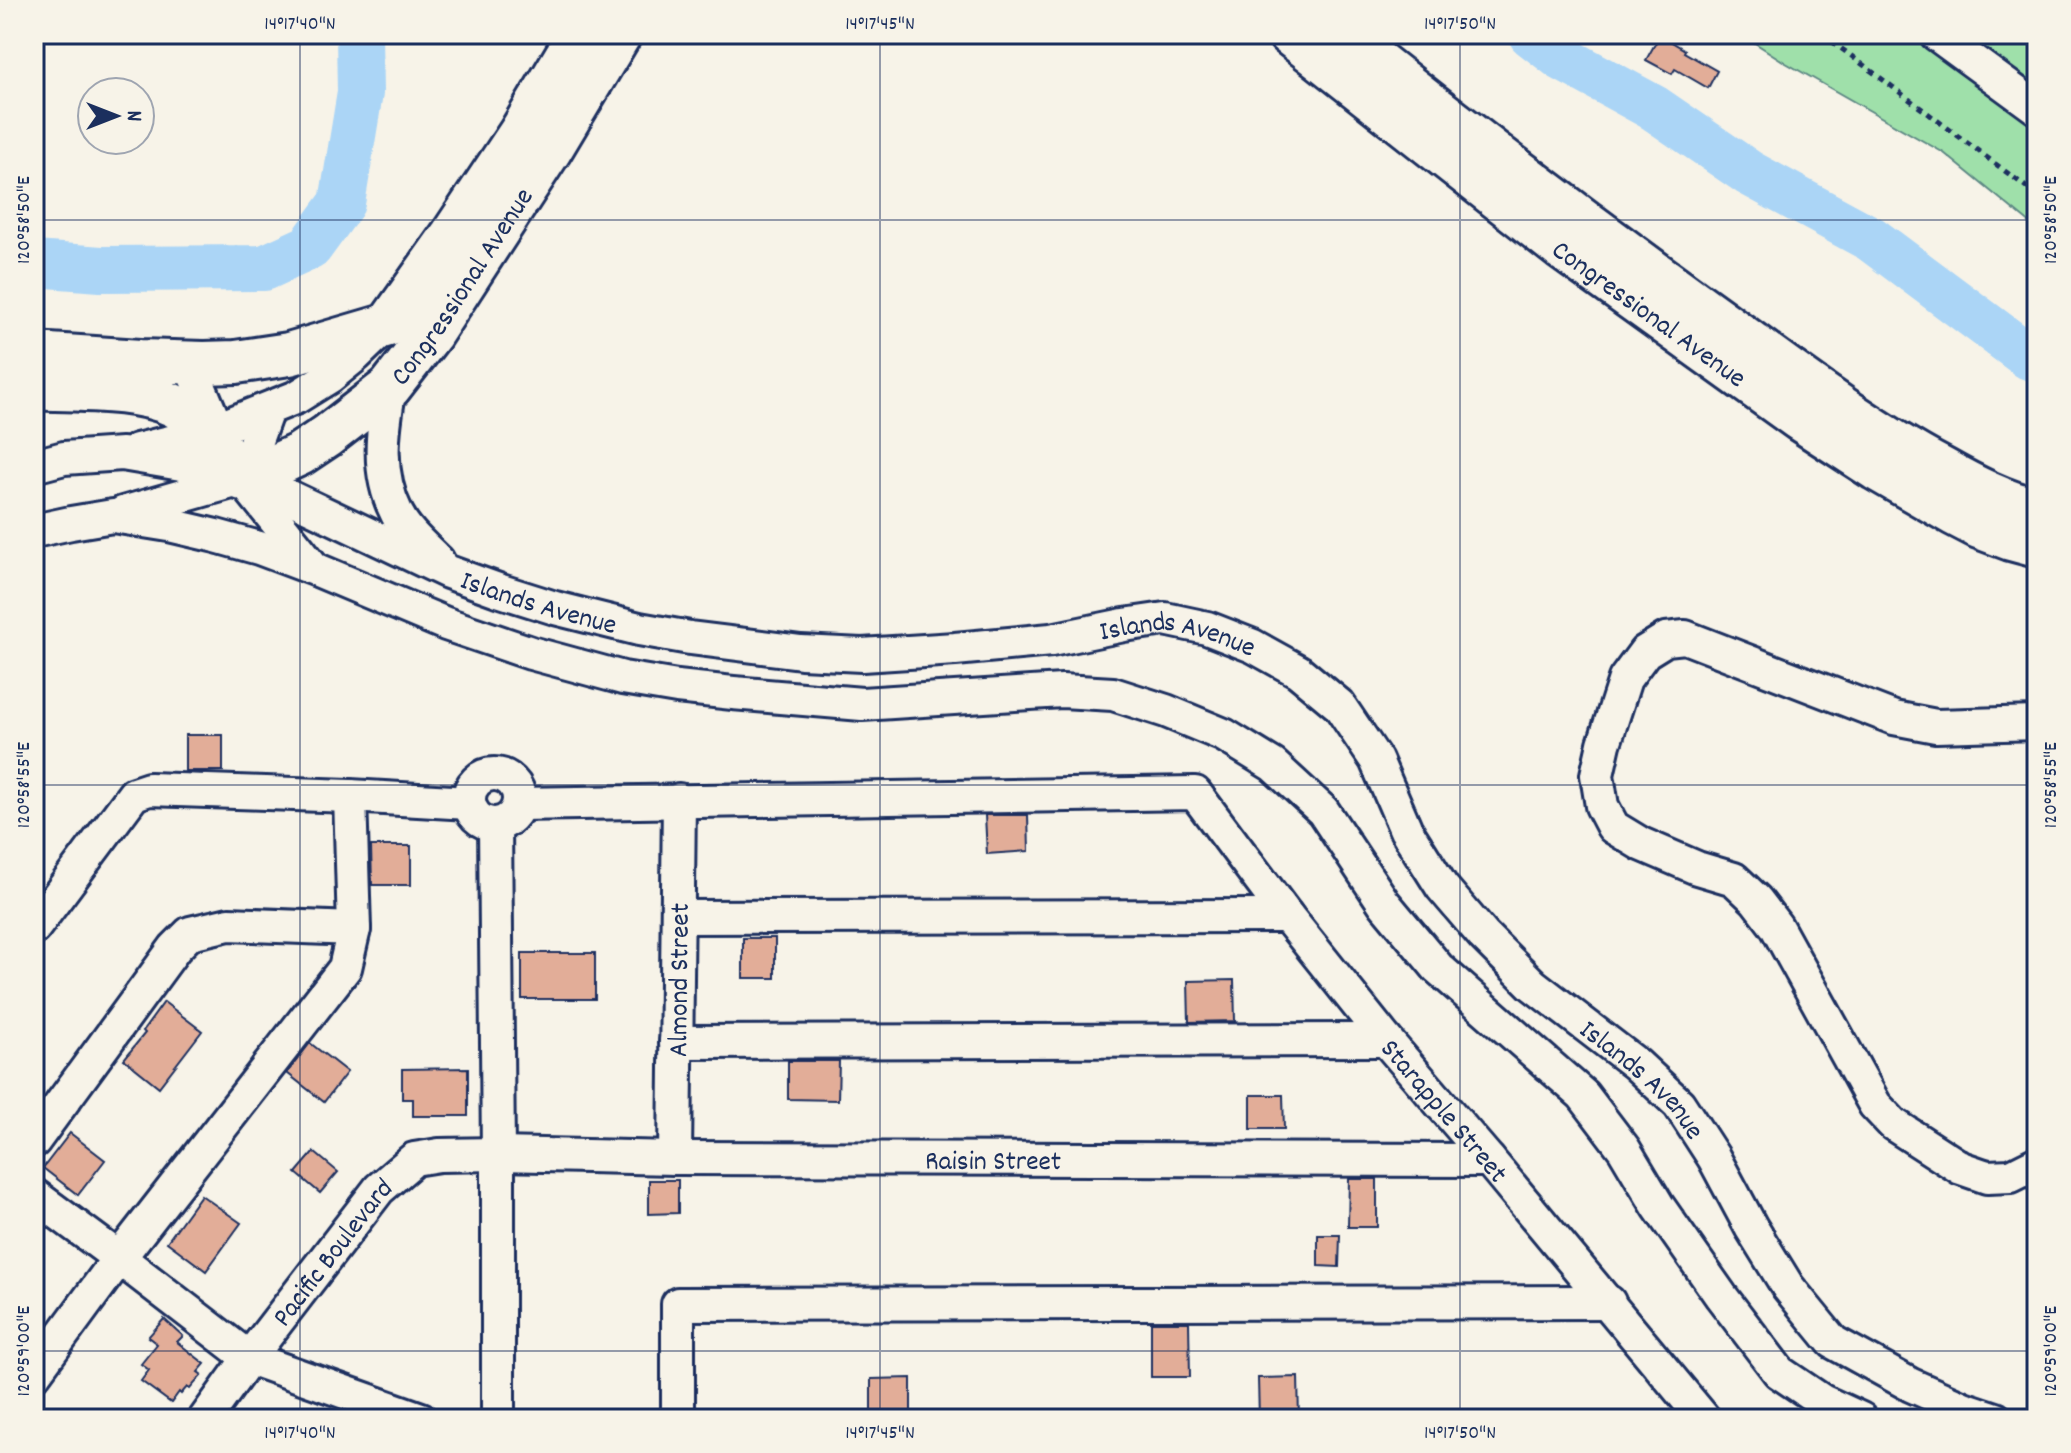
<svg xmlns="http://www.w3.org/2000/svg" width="2071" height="1453" viewBox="0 0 2071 1453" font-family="Dekko,sans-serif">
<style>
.green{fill:#9fe0aa;stroke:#5d8884;stroke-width:2}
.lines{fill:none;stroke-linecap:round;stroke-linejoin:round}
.river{stroke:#abd5f6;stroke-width:46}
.building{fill:#e2ad98;stroke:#1b2f5e;stroke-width:2}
.minor-casing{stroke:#1b2f5e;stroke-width:38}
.major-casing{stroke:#1b2f5e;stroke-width:48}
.path{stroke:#1b2f5e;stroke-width:5;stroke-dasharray:6 6;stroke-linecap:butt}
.minor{stroke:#f7f3e8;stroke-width:32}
.major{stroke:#f7f3e8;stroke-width:42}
.ticks{fill:none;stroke:#1b2f5e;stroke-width:2;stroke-opacity:0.45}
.labels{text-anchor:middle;stroke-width:8;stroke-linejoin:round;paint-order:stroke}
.street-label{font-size:28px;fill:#1b2f5e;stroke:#f7f3e8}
.neatline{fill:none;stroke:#1b2f5e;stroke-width:3}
.ticks-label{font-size:20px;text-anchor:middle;fill:#1b2f5e}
</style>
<rect width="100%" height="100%" fill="#f7f3e8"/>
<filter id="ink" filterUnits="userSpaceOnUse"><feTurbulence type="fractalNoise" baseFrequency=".0125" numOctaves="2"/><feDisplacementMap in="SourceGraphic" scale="16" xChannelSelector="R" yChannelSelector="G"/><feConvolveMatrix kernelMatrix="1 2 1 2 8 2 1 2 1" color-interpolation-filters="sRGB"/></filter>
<g filter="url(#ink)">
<polygon class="green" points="1741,34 2037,34 2037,229 1944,153 1786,63"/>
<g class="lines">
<g class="river">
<polyline points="1531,34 1562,58 1654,108 1749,173 1871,239 2029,357 2037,359"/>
<polyline points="34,264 101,269 264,268 310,247 342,203 360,93 359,34"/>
</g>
</g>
<g class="building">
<polygon points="1660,35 1685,50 1684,52 1717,71 1708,88 1675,69 1672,74 1646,60"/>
<rect x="185" y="735" width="38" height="36"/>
<polygon points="985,815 1028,815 1029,851 987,854"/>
<polygon points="371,846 411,846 411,885 372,885"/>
<rect x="743" y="938" width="32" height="40"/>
<rect x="522" y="953" width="73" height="46"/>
<polygon points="1234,980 1235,1021 1189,1022 1188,981"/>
<polygon points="164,1002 202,1031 159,1087 124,1059 145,1033 143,1031"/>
<polygon points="310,1043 347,1072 324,1102 287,1073"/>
<polygon points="788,1061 839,1061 838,1100 788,1099"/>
<polygon points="468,1068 468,1116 413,1116 413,1099 402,1099 402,1069"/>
<polygon points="1251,1095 1283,1095 1284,1129 1251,1129"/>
<polygon points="70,1133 105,1160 78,1195 43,1168"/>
<polygon points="314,1152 338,1172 320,1193 296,1173"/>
<polygon points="1349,1179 1377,1179 1377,1227 1348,1227"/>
<polygon points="649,1180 678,1180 678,1213 649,1214"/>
<polygon points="201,1195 241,1223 206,1271 167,1242"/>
<polygon points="1318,1235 1340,1235 1339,1267 1318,1266"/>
<polygon points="164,1319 183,1336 177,1342 205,1364 198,1372 202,1375 190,1389 187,1387 181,1394 179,1392 171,1403 141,1381 149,1370 141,1364 157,1344 148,1337"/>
<polygon points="1151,1322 1189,1322 1190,1377 1151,1377"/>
<polygon points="1298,1377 1299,1419 1259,1419 1258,1378"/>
<polygon points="911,1378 911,1419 871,1419 871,1379"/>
</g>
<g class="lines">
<g class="minor-casing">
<g id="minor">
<polyline points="1936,34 2037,108"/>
<polyline points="189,362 224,445 242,479 313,567"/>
<path d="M390 387C382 431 376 473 397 514 406 532 424 547 438 561"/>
<polyline points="137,450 207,433 297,397 329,377 356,355 385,327"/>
<path id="s1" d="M34 466 64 458 122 454 205 468 242 479 281 493 448 572 498 590 555 608 639 629 690 638 801 652 862 655 955 649 1051 640 1124 625 1165 619 1207 628 1253 646 1298 671 1339 705 1376 760 1406 830 1442 887 1483 935 1533 985 1636 1064 1679 1104 1714 1158 1751 1227 1788 1287 1833 1342 1911 1385 1963 1408 1996 1419"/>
<polyline points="242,479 267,410"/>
<polyline points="123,513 242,479"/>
<polyline points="34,531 71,523 113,516 169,525 216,536 259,548 315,569 446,624 531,653 623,678 677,687 733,693 862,704 1062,691 1113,694 1166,711 1224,735 1273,765 1323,811 1384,903 1438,968 1583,1095 1624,1149 1658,1206 1721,1296 1779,1372 1822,1401 1861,1419"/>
<polyline points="2037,723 1936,726 1894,718 1685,637 1666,639 1645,652 1625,679 1604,744 1597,775 1602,806 1613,827 1641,844 1697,868 1734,879 1756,900 1776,926 1875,1105 1893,1124 1961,1168 1987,1177 2011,1176 2037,1163"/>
<circle cx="494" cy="799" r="25"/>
<path id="s2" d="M519 804 1195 793 1287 916 1386 1040 1489 1160 1704 1419"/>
<polyline points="495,824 498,1154 498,1419"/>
<polyline points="679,917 1287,916"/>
<polyline points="34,928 134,794 149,789 350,796 469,803"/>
<polyline points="676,1042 1386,1040"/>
<polyline points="34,1141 175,948 190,933 229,924 354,929"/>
<path id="s3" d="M675 1158 679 800"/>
<polyline points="34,1195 119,1258 249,1358 421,1419"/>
<polyline points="34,1374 119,1258 345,968 354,929 350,796"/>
<path id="s4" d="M205 1419 249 1358 379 1189 414 1159 439 1155 498 1154 675 1158 1489 1160"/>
<polyline points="678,1419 678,1304 1609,1302"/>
</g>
</g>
<g class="major-casing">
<g id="major">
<path id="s5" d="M1289 34 1561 248 1799 419 1876 469 1954 514 1979 527 2011 539 2037 546"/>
<path d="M1342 34C1474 139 1608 240 1745 338 1809 385 1873 432 1942 469 1972 486 2003 502 2037 510"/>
<polyline points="34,354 140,361 204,363 236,362 289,354 388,325 452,235 520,133 579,34"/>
<path id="s6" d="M34 388C76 391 145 387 180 409 206 426 225 454 242 479L274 466 300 454 327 436 390 387 431 334 551 149 620 34"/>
</g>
</g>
<polyline class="path" points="1822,34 2037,195"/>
<use href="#minor" class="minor"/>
<use href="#major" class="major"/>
</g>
</g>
<path class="ticks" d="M300 34V1419M880 34V1419M1460 34V1419M34 220H2037M34 785H2037M34 1351H2037"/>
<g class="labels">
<g class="street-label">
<text dy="10" stroke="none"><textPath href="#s6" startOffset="542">Congressional Avenue</textPath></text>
<text dy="10" stroke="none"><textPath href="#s5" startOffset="456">Congressional Avenue</textPath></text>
<text dy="10" stroke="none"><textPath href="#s1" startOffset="534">Islands Avenue</textPath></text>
<text dy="10" stroke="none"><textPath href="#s1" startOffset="1182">Islands Avenue</textPath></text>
<text dy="10" stroke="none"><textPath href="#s3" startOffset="178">Almond Street</textPath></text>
<text dy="10" stroke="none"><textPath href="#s1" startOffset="1854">Islands Avenue</textPath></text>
<text dy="10" stroke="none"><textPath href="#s2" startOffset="1080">Starapple Street</textPath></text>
<text dy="10" stroke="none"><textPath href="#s4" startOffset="914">Raisin Street</textPath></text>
<text dy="10" stroke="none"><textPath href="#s4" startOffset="210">Pacific Boulevard</textPath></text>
</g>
</g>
<rect width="2071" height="1453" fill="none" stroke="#f7f3e8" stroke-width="88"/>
<g transform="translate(116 116) rotate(90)"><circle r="38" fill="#f7f3e8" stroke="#9fa5b1" stroke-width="2"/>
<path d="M0-6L14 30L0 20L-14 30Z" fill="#1b2f5e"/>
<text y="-12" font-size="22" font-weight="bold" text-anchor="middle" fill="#1b2f5e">N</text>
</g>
<rect x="44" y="44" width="1983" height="1365" class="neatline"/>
<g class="ticks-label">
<text x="300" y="29">14°17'40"N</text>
<text x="880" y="29">14°17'45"N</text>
<text x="1460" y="29">14°17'50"N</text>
<text transform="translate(2049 220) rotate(-90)" y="7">120°58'50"E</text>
<text transform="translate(22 220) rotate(-90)" y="7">120°58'50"E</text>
<text transform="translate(2049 785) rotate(-90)" y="7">120°58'55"E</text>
<text transform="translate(22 785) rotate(-90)" y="7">120°58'55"E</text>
<text transform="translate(2049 1351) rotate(-90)" y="7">120°59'00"E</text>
<text transform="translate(22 1351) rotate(-90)" y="7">120°59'00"E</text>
<text x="300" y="1438">14°17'40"N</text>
<text x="880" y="1438">14°17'45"N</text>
<text x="1460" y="1438">14°17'50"N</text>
</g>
</svg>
